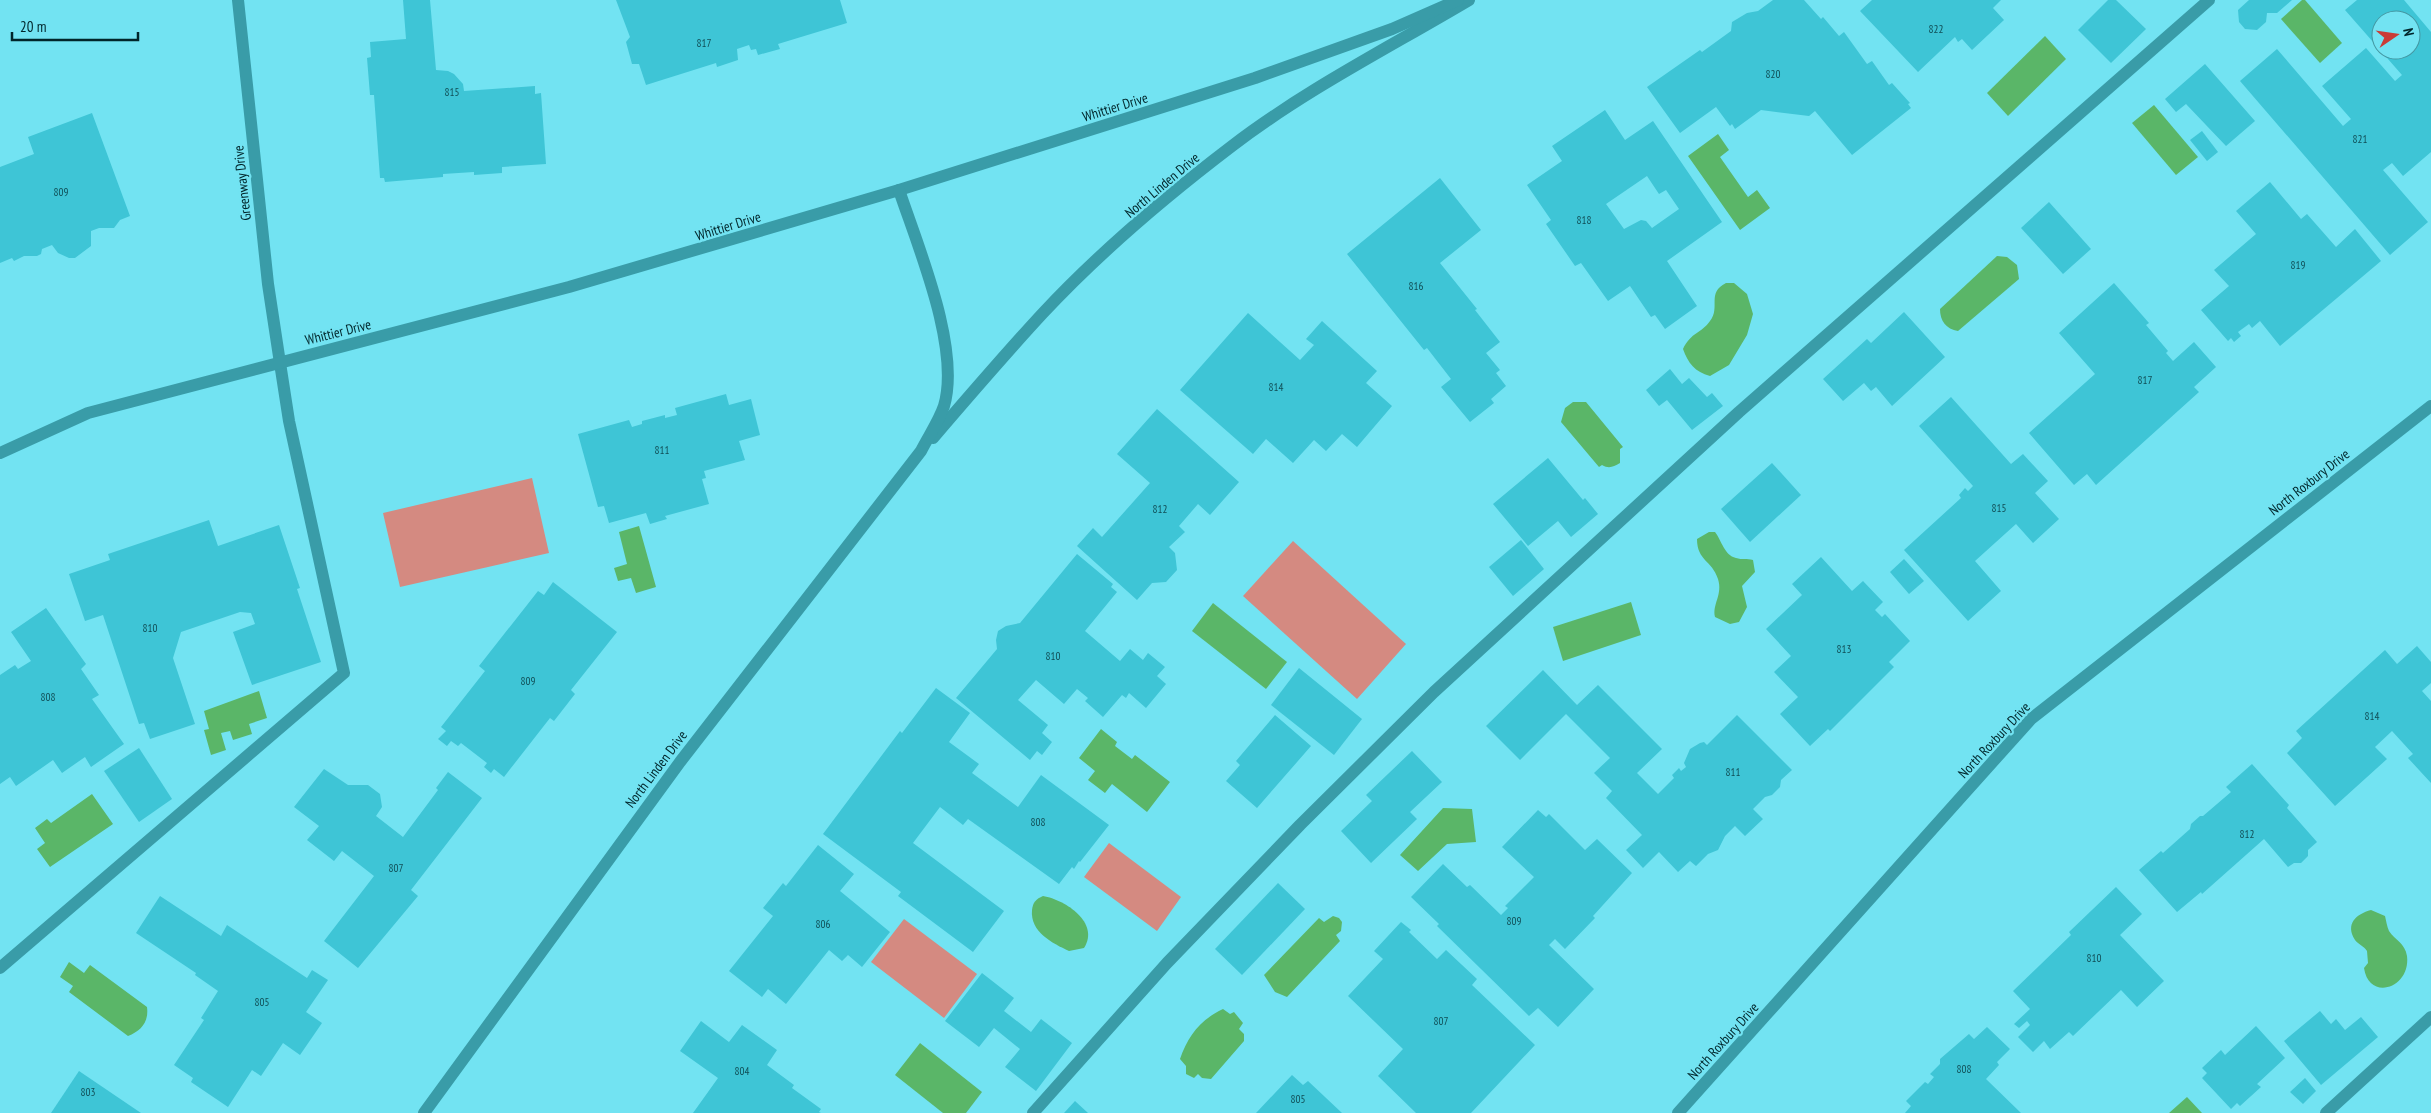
<svg xmlns="http://www.w3.org/2000/svg" width="2431" height="1113" viewBox="0 0 2431 1113" font-family="'PT Sans Narrow',sans-serif">
<style>
.green{fill:#d48a81}
.water{fill:#5ab668}
.building{fill:#3ec5d6;fill-rule:evenodd}
.lines{fill:none;stroke-linecap:round;stroke-linejoin:round}
.lane{stroke:#399ca8;stroke-width:12}
.street{stroke:#399ca8;stroke-width:12}
.labels{text-anchor:middle;stroke-width:4.5;stroke-linejoin:round;paint-order:stroke}
.number-label{font-size:11px;fill:#104d55}
.street-label{font-size:14px;fill:#00252a;stroke:#72e3f2}
</style>
<rect width="100%" height="100%" fill="#72e3f2"/>
<g class="green">
<polygon points="532,478 549,553 400,587 383,513"/>
<polygon points="1293,541 1406,644 1357,699 1243,596"/>
<polygon points="1109,843 1181,897 1157,931 1084,877"/>
<polygon points="904,919 977,974 944,1018 871,962"/>
</g>
<g class="water">
<polygon points="2302,0 2305,0 2342,43 2320,63 2281,19"/>
<polygon points="2045,36 2066,59 2008,116 1987,93"/>
<polygon points="2154,105 2198,157 2176,175 2132,123"/>
<polygon points="1718,134 1729,150 1720,157 1748,197 1757,190 1770,208 1740,230 1688,156"/>
<path d="M1997 256 2007 257 2017 265 2019 279 1958 331C1946 329 1940 321 1940 309Z"/>
<path d="M1726 283H1734L1747 294 1753 314 1747 335 1729 365 1710 376C1695 372 1688 363 1683 349 1691 332 1702 333 1710 321 1721 307 1706 293 1726 283Z"/>
<path d="M1573 402H1586L1623 447 1620 449V463C1613 467 1609 469 1602 465L1599 467 1561 422 1565 408Z"/>
<polygon points="639,526 656,587 636,593 631,578 618,581 614,568 627,564 619,532"/>
<path d="M1709 532H1715C1722 541 1724 555 1736 558 1742 560 1747 558 1753 560L1755 572 1742 586 1747 607 1739 622 1730 624 1715 617C1712 604 1723 595 1718 579 1712 560 1697 561 1697 539Z"/>
<polygon points="1631,602 1641,635 1563,661 1553,627"/>
<polygon points="1213,603 1287,662 1266,689 1192,631"/>
<polygon points="259,691 267,718 249,724 252,734 233,740 230,731 221,733 226,750 211,755 204,730 209,729 204,711"/>
<polygon points="1101,729 1117,742 1115,746 1132,759 1135,755 1170,782 1147,812 1112,784 1105,793 1088,780 1095,771 1079,758"/>
<polygon points="92,794 113,824 50,867 37,849 45,843 35,828 47,819 51,823"/>
<polygon points="1443,808 1472,809 1476,842 1447,844 1418,871 1400,855"/>
<path d="M1043 896C1066 900 1100 923 1084 948L1069 951C1052 943 1030 932 1032 910 1033 902 1036 899 1043 896Z"/>
<path d="M2371 910 2385 916C2386 920 2387 927 2389 931 2395 940 2405 943 2407 956 2411 988 2369 1002 2364 968L2368 963 2367 951C2364 946 2358 944 2355 940 2345 924 2356 914 2371 910Z"/>
<polygon points="1333,916 1339,918 1342,922 1341,931 1336,935 1340,941 1287,997 1275,992 1264,975 1319,918 1324,922"/>
<path d="M69 962 84 973 90 965 147 1007C149 1022 141 1031 128 1036L69 992 73 986 60 977Z"/>
<path d="M1223 1009 1230 1014 1234 1012 1243 1023 1239 1029 1244 1034V1041L1211 1079 1202 1078 1198 1074 1194 1078 1186 1074V1066L1180 1059C1188 1036 1200 1020 1223 1009Z"/>
<polygon points="920,1043 982,1092 966,1113 943,1113 895,1075"/>
<polygon points="2187,1097 2202,1113 2169,1113"/>
</g>
<g class="building">
<polygon points="403,0 430,0 436,70 448,71 454,74 463,84 464,91 535,86 535,94 541,93 546,164 502,167 502,173 474,175 474,172 443,174 443,177 385,182 384,178 380,178 374,95 370,95 367,58 371,57 370,42 406,39"/>
<polygon points="616,0 840,0 847,23 778,44 780,49 758,55 756,49 751,50 749,45 737,49 738,60 717,67 716,63 646,85 639,64 632,64 626,42 630,37"/>
<polygon points="1773,0 1804,0 1821,19 1823,17 1839,36 1844,32 1867,64 1872,61 1889,85 1892,83 1910,103 1908,104 1911,108 1852,155 1815,111 1809,116 1761,110 1735,129 1732,124 1730,126 1716,107 1680,133 1647,87 1700,50 1702,52 1731,31 1732,22 1747,13 1758,11"/>
<polygon points="1872,0 2001,0 1993,8 2004,20 1972,50 1962,39 1958,42 1955,37 1918,72 1860,11"/>
<polygon points="2108,0 2116,0 2146,29 2111,63 2078,30"/>
<polygon points="2249,0 2292,0 2277,13 2267,13 2266,22 2257,30 2245,29 2239,22 2238,10"/>
<path d="M2357 0H2404L2431 32V152L2403 176 2392 163 2383 170 2428 222 2390 255 2240 81 2277 49 2343 126 2351 119 2322 86 2366 48 2395 81 2402 75 2345 10ZM2381 20H2411V50H2381Z"/>
<polygon points="2205,64 2255,121 2226,146 2186,104 2176,112 2165,99"/>
<path d="M1605 110 1625 140 1653 121 1722 222 1667 261 1697 306 1665 329 1655 315 1651 317 1630 286 1608 301 1581 263 1575 266 1546 224 1551 220 1527 185 1562 161 1552 146ZM1647 176 1659 194 1666 190 1679 209 1652 228 1646 221 1641 220 1624 229 1606 204Z"/>
<polygon points="92,113 130,216 120,220 114,228 99,228 91,231 91,246 75,258 69,258 58,253 52,245 42,249 41,254 37,256 24,256 14,261 12,258 0,263 0,167 34,154 28,137"/>
<polygon points="2202,131 2218,152 2207,161 2190,140"/>
<polygon points="1440,178 1481,230 1440,263 1477,309 1475,310 1500,342 1486,353 1500,370 1496,373 1506,386 1491,399 1494,403 1470,422 1441,387 1451,379 1427,348 1424,350 1347,254"/>
<polygon points="2270,182 2301,219 2307,214 2336,247 2355,229 2381,261 2280,346 2260,321 2252,328 2249,324 2238,332 2241,336 2234,342 2231,338 2228,341 2201,310 2229,286 2214,270 2256,234 2236,211"/>
<polygon points="2049,202 2091,249 2063,274 2021,228"/>
<polygon points="2114,283 2149,323 2146,325 2168,351 2166,353 2173,361 2194,342 2216,367 2194,387 2199,392 2096,485 2087,474 2074,485 2029,433 2095,374 2059,333"/>
<polygon points="1904,312 1945,357 1892,406 1876,387 1871,391 1864,383 1843,401 1823,379 1867,339 1871,343"/>
<polygon points="1248,313 1300,360 1314,345 1306,339 1322,321 1377,371 1366,383 1392,406 1357,447 1342,434 1326,451 1314,440 1293,463 1266,439 1253,454 1180,390"/>
<polygon points="1670,369 1682,384 1689,378 1707,397 1712,393 1723,406 1692,430 1667,400 1659,406 1646,390"/>
<polygon points="726,394 729,405 751,399 760,435 739,441 745,460 704,471 706,478 702,479 709,504 665,516 667,519 650,524 646,513 609,523 604,506 598,507 578,434 629,420 632,427 642,424 642,421 665,415 665,418 677,415 675,408"/>
<polygon points="1951,397 2011,464 2023,454 2048,481 2035,493 2059,519 2033,543 2016,524 1975,561 2001,591 1968,621 1904,550 1961,498 1959,495 1965,488 1968,491 1973,486 1919,426"/>
<polygon points="1157,409 1239,482 1210,515 1198,504 1179,526 1185,532 1169,547 1175,553 1177,570 1166,582 1152,583 1137,600 1077,546 1093,528 1102,537 1150,483 1117,454"/>
<polygon points="1548,458 1583,500 1585,498 1598,514 1571,537 1558,521 1528,546 1493,504"/>
<polygon points="1772,463 1801,495 1750,542 1721,509"/>
<polygon points="209,520 218,546 279,525 300,588 297,589 321,662 252,685 233,632 255,624 251,613 240,612 181,632 173,658 195,724 150,739 144,723 139,724 103,615 85,621 69,574 110,560 108,554"/>
<polygon points="1521,540 1544,569 1513,596 1489,567"/>
<polygon points="1077,554 1113,584 1111,587 1117,592 1085,631 1120,661 1130,649 1143,660 1148,653 1165,667 1157,676 1166,684 1146,708 1129,693 1126,698 1122,695 1103,717 1085,701 1088,698 1077,689 1064,704 1036,680 1018,700 1048,725 1042,733 1052,742 1042,755 1037,751 1030,760 956,698 997,649 996,640 998,631 1006,626 1020,623"/>
<polygon points="1821,557 1852,591 1863,581 1883,602 1875,610 1882,617 1885,614 1910,641 1889,662 1894,667 1830,731 1828,729 1810,746 1780,714 1798,697 1774,672 1791,656 1766,629 1802,595 1792,584"/>
<polygon points="1904,559 1924,581 1909,594 1890,572"/>
<polygon points="553,582 617,632 571,690 575,694 554,721 550,718 504,777 494,769 491,773 484,767 487,763 461,743 458,746 451,741 447,746 438,739 446,731 441,727 485,671 479,666 538,591 544,595"/>
<polygon points="46,608 86,664 81,669 99,695 92,699 124,744 91,767 85,757 62,773 53,760 16,786 10,777 0,784 0,675 15,665 18,669 31,661 11,632"/>
<polygon points="2417,646 2431,662 2431,683 2422,691 2431,701 2431,783 2408,758 2413,754 2392,731 2375,747 2387,759 2335,806 2287,753 2302,738 2296,731 2385,650 2397,664"/>
<polygon points="1299,668 1362,719 1334,755 1271,705"/>
<polygon points="1543,670 1577,705 1598,685 1662,749 1637,773 1658,794 1674,778 1672,775 1679,768 1681,771 1686,767 1684,763 1690,749 1700,743 1704,742 1707,745 1737,715 1792,770 1781,780 1780,787 1772,795 1765,797 1753,809 1763,819 1745,836 1735,826 1725,836 1718,850 1708,854 1696,866 1690,861 1678,872 1659,852 1643,868 1626,850 1642,835 1606,798 1612,791 1594,773 1610,758 1566,714 1520,760 1486,726"/>
<polygon points="936,688 970,713 949,742 979,764 972,773 1018,807 1041,775 1109,825 1080,862 1079,861 1074,869 1072,867 1059,884 968,819 963,825 940,807 913,843 1004,911 973,952 898,896 901,892 823,834 900,731 902,733"/>
<polygon points="1275,715 1311,746 1257,808 1226,781 1240,765 1236,761"/>
<polygon points="139,748 172,799 139,822 104,771"/>
<polygon points="1412,751 1442,782 1410,812 1417,819 1371,863 1341,831 1372,801 1366,795"/>
<polygon points="2252,764 2289,805 2287,808 2317,842 2308,850 2308,856 2301,863 2294,863 2288,867 2264,839 2202,894 2201,892 2177,912 2139,870 2161,851 2163,853 2190,829 2191,824 2200,816 2203,816 2231,792 2226,787"/>
<polygon points="324,769 348,785 368,785 380,794 382,807 376,816 403,837 438,790 436,788 448,772 482,798 411,890 418,896 358,968 324,941 374,876 342,851 334,861 307,840 319,826 294,807"/>
<polygon points="1538,810 1546,817 1549,814 1585,850 1597,839 1632,873 1593,916 1595,918 1565,949 1555,939 1549,945 1594,989 1558,1027 1538,1008 1529,1016 1437,926 1439,924 1411,897 1443,864 1467,887 1470,885 1501,915 1508,908 1505,906 1534,877 1502,847"/>
<polygon points="818,845 854,874 840,891 890,932 862,967 848,955 842,961 829,950 786,1004 768,989 762,997 729,971 773,916 763,908 783,883 786,886"/>
<polygon points="1278,883 1305,909 1242,975 1215,949"/>
<polygon points="2116,887 2142,914 2120,935 2164,981 2137,1007 2121,990 2073,1036 2069,1032 2050,1049 2044,1041 2033,1052 2018,1037 2030,1025 2027,1021 2019,1028 2014,1024 2030,1009 2013,991 2071,935 2069,932"/>
<polygon points="160,896 221,936 227,925 307,978 312,970 328,980 306,1012 322,1023 300,1055 283,1043 261,1076 252,1070 228,1107 191,1082 193,1078 174,1065 204,1020 201,1018 218,991 195,975 196,973 136,933"/>
<polygon points="1401,922 1411,930 1409,932 1437,959 1446,950 1477,979 1472,985 1535,1045 1471,1113 1416,1113 1378,1076 1403,1049 1348,996 1383,959 1374,951"/>
<polygon points="982,973 1014,998 1004,1011 1031,1032 1041,1019 1072,1043 1036,1091 1005,1067 1020,1049 994,1028 979,1047 945,1021"/>
<polygon points="2320,1011 2331,1024 2336,1019 2345,1030 2361,1017 2378,1037 2321,1085 2284,1041"/>
<polygon points="701,1021 729,1042 742,1025 777,1050 767,1065 794,1085 792,1088 821,1109 819,1112 821,1113 693,1113 718,1078 680,1051"/>
<polygon points="2256,1026 2285,1058 2257,1084 2261,1087 2240,1106 2237,1103 2231,1109 2202,1078 2207,1073 2202,1068 2221,1050 2225,1055"/>
<polygon points="1987,1027 2010,1049 1997,1062 1999,1065 1986,1079 2021,1113 1905,1113 1911,1106 1906,1101 1925,1082 1928,1084 1934,1077 1930,1074 1940,1064 1940,1059 1969,1034 1974,1039"/>
<polygon points="79,1071 141,1113 51,1113"/>
<polygon points="1292,1075 1303,1085 1308,1081 1342,1113 1256,1113"/>
<polygon points="2305,1078 2316,1091 2303,1104 2290,1092"/>
<polygon points="1075,1101 1088,1113 1064,1113"/>
</g>
<g class="lines">
<g class="lane">
<polyline points="0,968 344,673 289,421 280,363"/>
<polyline points="1033,1113 1167,963 1300,825 1434,692 1739,412 2209,0"/>
<polyline points="2326,1113 2431,1017"/>
</g>
<g class="street">
<polyline points="238,0 268,284 280,363"/>
<path d="M933 438C969 396 1005 354 1043 313 1100 252 1165 197 1232 146 1305 90 1390 47 1469 0"/>
<polyline points="0,453 88,413 569,287 899,190 1255,78 1392,29 1458,0"/>
<path d="M424 1113 680 762 921 451C928 437 939 421 944 406 961 348 918 247 899 190"/>
<polyline points="1678,1113 2031,719 2431,406"/>
</g>
</g>
<g class="labels">
<g class="number-label">
<text x="1936" y="33">822</text>
<text x="704" y="47">817</text>
<text x="1773" y="78">820</text>
<text x="452" y="96">815</text>
<text x="2360" y="143">821</text>
<text x="61" y="196">809</text>
<text x="1584" y="224">818</text>
<text x="2298" y="269">819</text>
<text x="1416" y="290">816</text>
<text x="2145" y="384">817</text>
<text x="1276" y="391">814</text>
<text x="662" y="454">811</text>
<text x="1999" y="512">815</text>
<text x="1160" y="513">812</text>
<text x="150" y="632">810</text>
<text x="1844" y="653">813</text>
<text x="1053" y="660">810</text>
<text x="528" y="685">809</text>
<text x="48" y="701">808</text>
<text x="2372" y="720">814</text>
<text x="1733" y="776">811</text>
<text x="1038" y="826">808</text>
<text x="2247" y="838">812</text>
<text x="396" y="872">807</text>
<text x="1514" y="925">809</text>
<text x="823" y="928">806</text>
<text x="2094" y="962">810</text>
<text x="262" y="1006">805</text>
<text x="1441" y="1025">807</text>
<text x="1964" y="1073">808</text>
<text x="742" y="1075">804</text>
<text x="88" y="1096">803</text>
<text x="1298" y="1103">805</text>
</g>
<g class="street-label">
<text transform="translate(1115 107) rotate(-17)" y="5">Whittier Drive</text>
<text transform="translate(242 183) rotate(-96)" y="5">Greenway Drive</text>
<text transform="translate(1162 185) rotate(-40)" y="5">North Linden Drive</text>
<text transform="translate(728 226) rotate(-17)" y="5">Whittier Drive</text>
<text transform="translate(338 332) rotate(-14)" y="5">Whittier Drive</text>
<text transform="translate(2309 482) rotate(-38)" y="5">North Roxbury Drive</text>
<text transform="translate(1994 740) rotate(-47)" y="5">North Roxbury Drive</text>
<text transform="translate(656 769) rotate(-53)" y="5">North Linden Drive</text>
<text transform="translate(1723 1041) rotate(-48)" y="5">North Roxbury Drive</text>
</g>
</g>
<g transform="translate(2396 35) rotate(77)"><circle r="24" fill="#72e3f2" stroke="#4497a2"/>
<path d="M0-4L9 19L0 12L-9 19Z" fill="#ca3c36"/>
<text y="-8" font-size="14" font-weight="bold" text-anchor="middle" fill="#00252a">N</text>
</g>
<path d="M12 32v8h126v-8" fill="none" stroke="#00252a" stroke-width="2.5"/>
<text x="20" y="32" font-size="15" fill="#00252a" stroke="#72e3f2" stroke-width="4" paint-order="stroke">20 m</text>
</svg>
